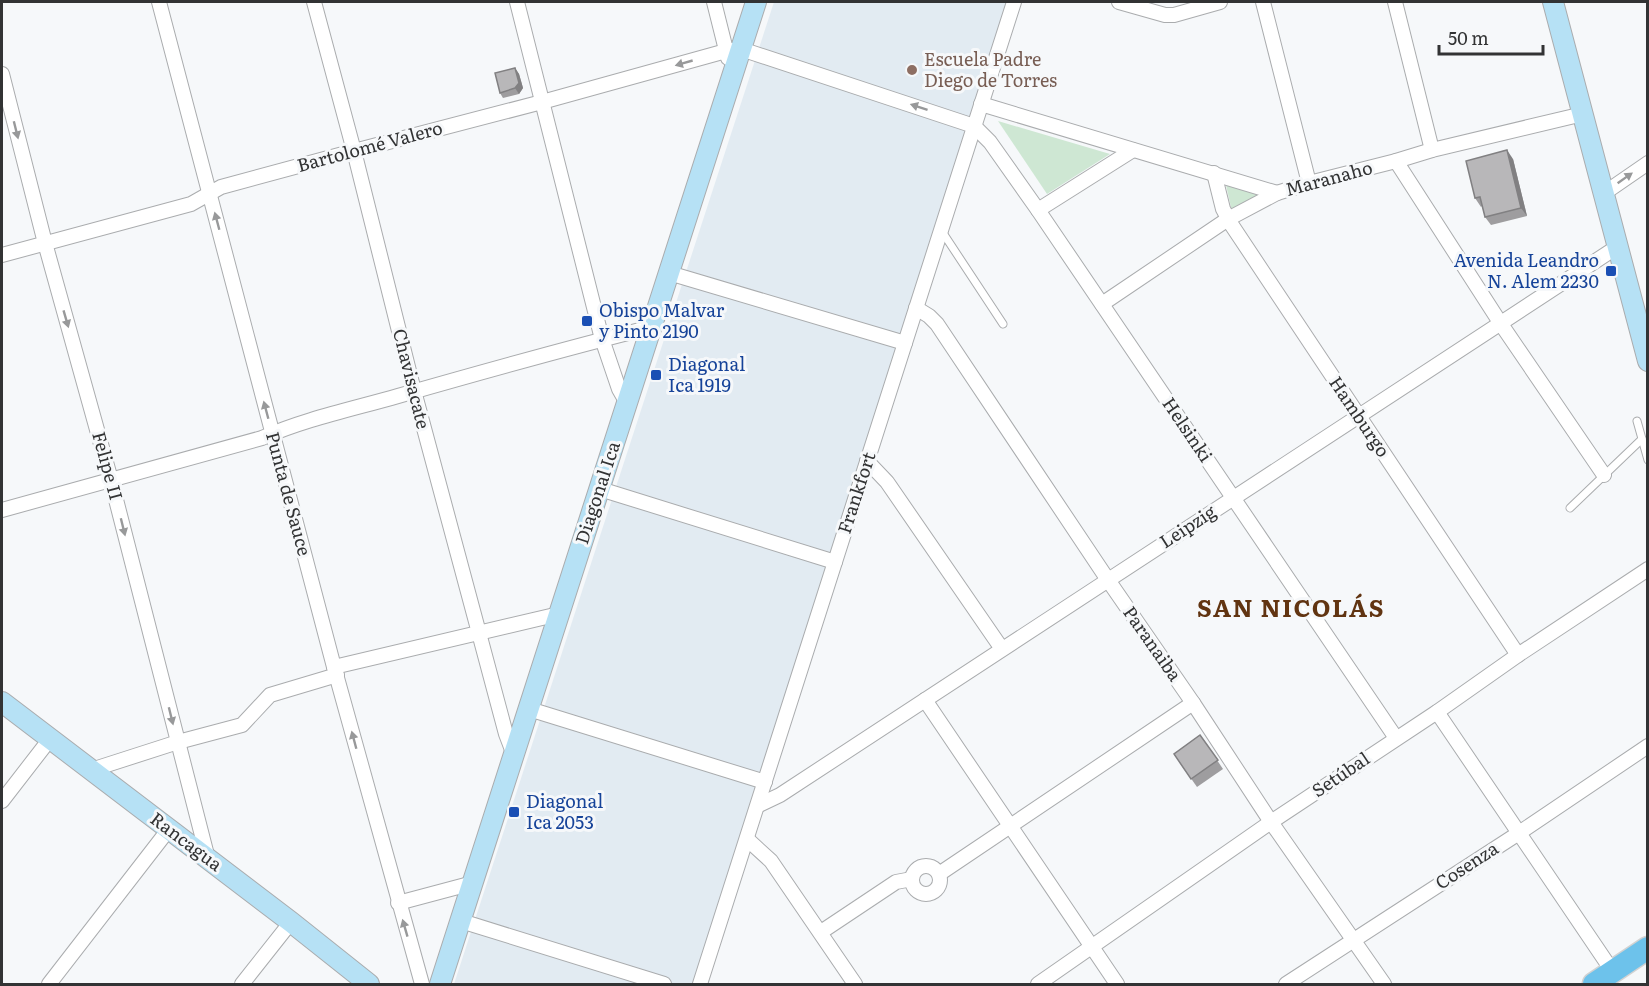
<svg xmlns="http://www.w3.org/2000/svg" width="1649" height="986" viewBox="0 0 1649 986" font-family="Literata,serif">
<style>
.built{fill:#e2ebf2}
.green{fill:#cee7d3}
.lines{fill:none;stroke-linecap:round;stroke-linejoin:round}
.lane-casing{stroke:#aaacae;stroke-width:9}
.street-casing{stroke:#aaacae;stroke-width:16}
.secondary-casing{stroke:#aaacae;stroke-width:22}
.primary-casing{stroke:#d2d2d2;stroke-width:25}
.lane{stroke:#fff;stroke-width:7}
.street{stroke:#fff;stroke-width:14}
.secondary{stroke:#b6e1f5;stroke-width:20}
.primary{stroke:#6dc2eb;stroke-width:22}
.wall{fill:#9e9d9f}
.shaded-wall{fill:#818082}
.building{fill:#b8b7b9;stroke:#818082;stroke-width:1.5}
.oneway{fill:#98999a}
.education-dot{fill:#8d6e63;stroke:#f6f8fa;stroke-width:2}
.transit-dot{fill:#1a4fb4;stroke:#f6f8fa;stroke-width:2}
.labels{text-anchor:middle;stroke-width:6;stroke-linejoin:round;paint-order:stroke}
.education-label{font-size:18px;fill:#785e54;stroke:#f6f8fa;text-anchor:start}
.street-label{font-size:18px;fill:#323334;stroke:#f6f8fa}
.transit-label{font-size:18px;fill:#164399;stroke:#f6f8fa;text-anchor:start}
.district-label{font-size:24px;font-weight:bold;letter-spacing:1.5px;fill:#613411;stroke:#f6f8fa}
</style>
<rect width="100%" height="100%" fill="#f6f8fa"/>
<polygon class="built" points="774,2 1011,2 695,984 454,984"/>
<g class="green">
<polygon points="998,121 1110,154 1047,194"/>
<polygon points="1226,185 1262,194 1232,212"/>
</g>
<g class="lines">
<g class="lane-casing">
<g id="lane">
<polyline points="941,230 1003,324"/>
<polyline points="1637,421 1648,460"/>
<polyline points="1570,508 1642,439"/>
</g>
</g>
<g class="street-casing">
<g id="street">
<polyline points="159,2 334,667 422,984"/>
<polyline points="314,2 354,151 414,391 479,633 506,734 514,755"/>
<polyline points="517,2 602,339 619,389 627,403"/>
<polyline points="714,2 728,58"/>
<polyline points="1119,2 1165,15 1174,15 1220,2"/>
<polyline points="1263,2 1309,183"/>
<polyline points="1395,2 1432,150"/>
<polyline points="2,74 45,243 111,480 208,859"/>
<polyline points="981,104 1277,193"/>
<polyline points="1396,161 1501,324 1604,475"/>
<polyline points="1214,173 1223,209 1231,224 1518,655"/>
<polyline points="1603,194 1648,163"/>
<polyline points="1038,210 1133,150"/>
<polyline points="2,255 191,204 221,187 354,151 542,102 726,51 741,49 974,126 990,142 1038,210 1396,738"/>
<polyline points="669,273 905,343"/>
<polyline points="1102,304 1228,219 1277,193 1309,183 1396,161 1432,150 1583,114"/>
<polyline points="916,308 929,316 937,324 1108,580 1193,703 1271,822 1384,984"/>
<polyline points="867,461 887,482 1002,649"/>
<polyline points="600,489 835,562"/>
<path d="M2 510 262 438C305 419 353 409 398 396 482 372 567 348 652 327"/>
<polyline points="334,667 559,614"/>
<polyline points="925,700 1117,984"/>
<polyline points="529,709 765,782"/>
<polyline points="1437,712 1613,972"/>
<polyline points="91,770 178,742 242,725 270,695 337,675"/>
<polyline points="2,801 50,739"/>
<polyline points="759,805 780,795 1617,247"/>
<polyline points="747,839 771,861 855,984"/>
<circle cx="926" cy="880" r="14"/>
<polyline points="939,874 1193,703"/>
<polyline points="398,903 473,883"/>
<polyline points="461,921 664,984"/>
<polyline points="821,932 896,882 912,879"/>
<polyline points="49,984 169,829"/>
<polyline points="242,984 291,922"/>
<polyline points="700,984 1014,2"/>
<polyline points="1038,984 1271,822 1437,712 1518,655 1648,569"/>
<polyline points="1286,984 1519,833 1648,746"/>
</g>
</g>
<g class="secondary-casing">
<g id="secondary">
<polyline points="1553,2 1648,361"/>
<polyline points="2,702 291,922 369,984"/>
<polyline points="440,984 756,2"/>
</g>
</g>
<g class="primary-casing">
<polyline id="primary" points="1594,984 1648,948"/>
</g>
<use href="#lane" class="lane"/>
<use href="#street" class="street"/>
<use href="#secondary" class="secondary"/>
<use href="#primary" class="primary"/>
</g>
<g class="wall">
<polygon points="515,68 519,74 523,88 519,94 503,98 500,93"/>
<polygon points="1513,159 1527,216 1491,225 1485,217 1482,206 1481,207 1475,198"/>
<polygon points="1200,735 1223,769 1197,787 1174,754"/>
</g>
<g class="shaded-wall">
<polygon points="515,68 519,74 523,88 519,94 515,88"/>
<polygon points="1507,150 1513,159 1527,216 1521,208"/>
</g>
<g class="building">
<polygon points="515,68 519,83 515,88 500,93 495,73"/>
<polygon points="1507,150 1521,208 1485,217 1480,197 1475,198 1466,161"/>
<polygon points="1200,735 1218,760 1191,779 1174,754"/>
</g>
<defs><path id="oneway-solid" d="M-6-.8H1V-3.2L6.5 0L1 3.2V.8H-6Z" transform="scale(1.5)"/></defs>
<g class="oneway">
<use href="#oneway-solid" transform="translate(684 63) rotate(164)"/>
<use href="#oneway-solid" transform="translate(919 107) rotate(-162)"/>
<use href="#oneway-solid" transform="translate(16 130) rotate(76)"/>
<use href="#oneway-solid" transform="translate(1625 178) rotate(-35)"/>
<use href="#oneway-solid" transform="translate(217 221) rotate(-105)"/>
<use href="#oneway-solid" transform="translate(66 319) rotate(74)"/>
<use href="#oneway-solid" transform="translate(266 410) rotate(-105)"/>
<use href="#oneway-solid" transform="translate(123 527) rotate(76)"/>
<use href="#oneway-solid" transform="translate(171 716) rotate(76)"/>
<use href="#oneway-solid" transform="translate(354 740) rotate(-105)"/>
<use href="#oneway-solid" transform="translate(405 928) rotate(-106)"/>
</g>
<circle class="education-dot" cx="912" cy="70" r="6"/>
<g class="transit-dot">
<rect x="1605" y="265" width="12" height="12" rx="3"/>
<rect x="581" y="315" width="12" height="12" rx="3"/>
<rect x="650" y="369" width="12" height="12" rx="3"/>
<rect x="508" y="806" width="12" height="12" rx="3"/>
</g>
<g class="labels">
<g class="education-label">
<text x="924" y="66">Escuela Padre<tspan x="924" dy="21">Diego de Torres</tspan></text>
</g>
<g class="street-label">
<text transform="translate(370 147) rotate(-15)" y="6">Bartolomé Valero</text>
<text transform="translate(1329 179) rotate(-15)" y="6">Maranaho</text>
<text transform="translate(411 379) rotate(76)" y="6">Chavisacate</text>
<text transform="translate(1359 417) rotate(56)" y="6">Hamburgo</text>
<text transform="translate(1187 430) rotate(56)" y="6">Helsinki</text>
<text transform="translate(107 466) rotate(75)" y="6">Felipe II</text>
<text transform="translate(598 493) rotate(-72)" y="6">Diagonal Ica</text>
<text transform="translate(857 493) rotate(-72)" y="6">Frankfort</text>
<text transform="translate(288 494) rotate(75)" y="6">Punta de Sauce</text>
<text transform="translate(1188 527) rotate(-33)" y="6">Leipzig</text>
<text transform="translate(1152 644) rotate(55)" y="6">Paranaiba</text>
<text transform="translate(1341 775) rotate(-34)" y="6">Setúbal</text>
<text transform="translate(186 842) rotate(37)" y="6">Rancagua</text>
<text transform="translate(1467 866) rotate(-33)" y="6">Cosenza</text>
</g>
<g class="transit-label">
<text x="1599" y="267" text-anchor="end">Avenida Leandro<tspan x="1599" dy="21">N. Alem 2230</tspan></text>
<text x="599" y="317">Obispo Malvar<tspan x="599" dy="21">y Pinto 2190</tspan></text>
<text x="668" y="371">Diagonal<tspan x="668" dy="21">Ica 1919</tspan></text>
<text x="526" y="808">Diagonal<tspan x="526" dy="21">Ica 2053</tspan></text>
</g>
<g class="district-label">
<text x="1291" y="617">SAN NICOLÁS</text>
</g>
</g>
<rect width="1649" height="986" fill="none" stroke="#323334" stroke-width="6"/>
<path d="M1439 45v9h104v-9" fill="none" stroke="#323334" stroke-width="3"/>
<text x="1448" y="45" font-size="18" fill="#323334" stroke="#f6f8fa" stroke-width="4.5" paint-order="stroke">50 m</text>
</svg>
